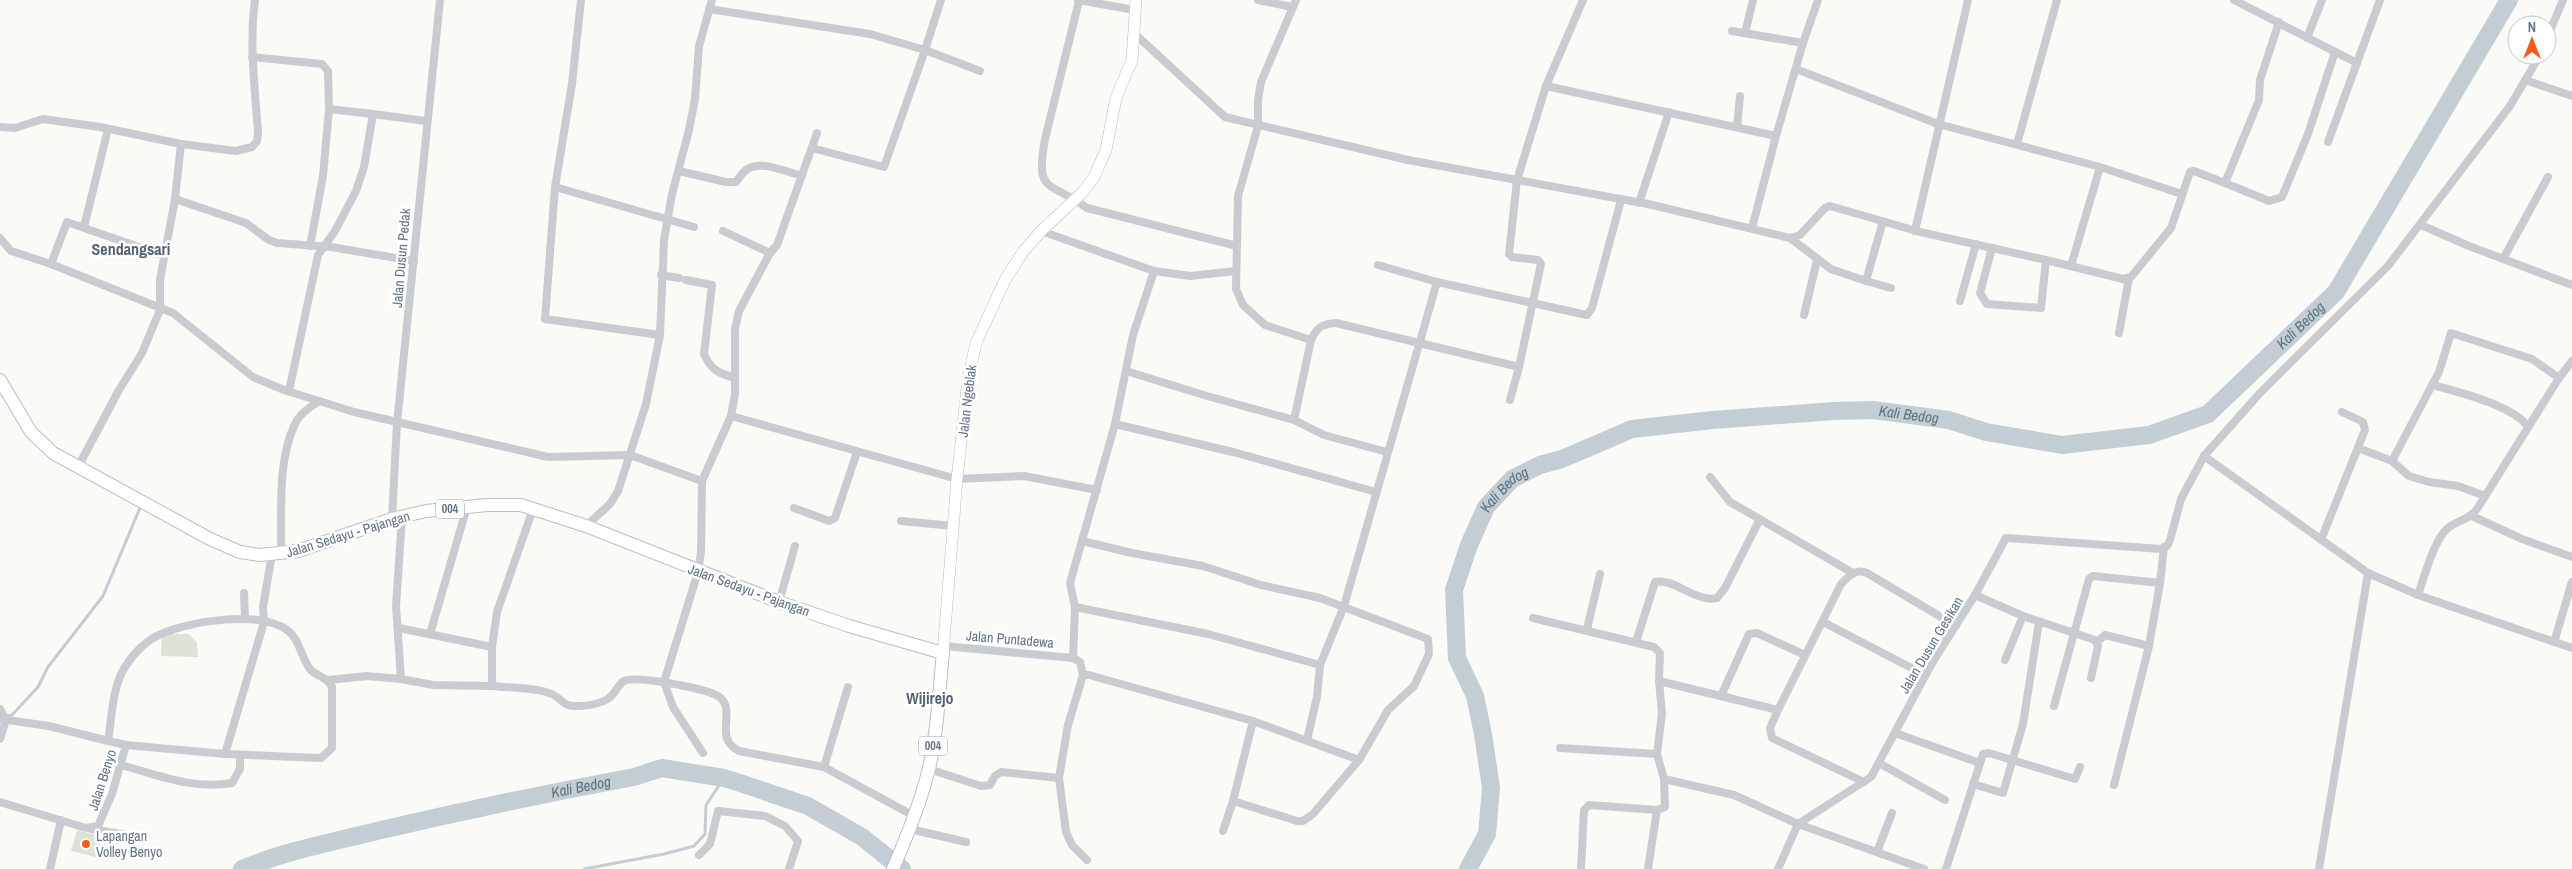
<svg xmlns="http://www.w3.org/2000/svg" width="2572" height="869" viewBox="0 0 2572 869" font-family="'Archivo Narrow',sans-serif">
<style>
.green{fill:#dbe2d8}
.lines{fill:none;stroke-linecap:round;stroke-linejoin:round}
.stream{stroke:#c3cdd3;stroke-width:3}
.river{stroke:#c3cdd3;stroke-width:18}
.secondary-casing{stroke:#b9bfc4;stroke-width:12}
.primary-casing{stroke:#babfc3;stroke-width:14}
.minor{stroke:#c8ccd0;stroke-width:8}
.secondary{stroke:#fff;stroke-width:11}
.primary{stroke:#fff;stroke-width:12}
.poi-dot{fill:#f5591c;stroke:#fff;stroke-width:2}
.labels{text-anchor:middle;stroke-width:5;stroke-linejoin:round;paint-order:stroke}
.shield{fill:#fff;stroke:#919eaa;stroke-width:1}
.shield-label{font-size:12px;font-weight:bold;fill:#627485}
.street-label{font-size:14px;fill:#627485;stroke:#fff}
.poi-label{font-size:14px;fill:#627485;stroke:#fff;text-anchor:start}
.water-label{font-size:15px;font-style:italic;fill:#5d747e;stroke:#fff}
.quarter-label{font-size:16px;font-weight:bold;fill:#546270;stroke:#fff}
</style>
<rect width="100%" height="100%" fill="#fafaf7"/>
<g class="green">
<polygon points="162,634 189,634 197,643 198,657 161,656"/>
<polygon points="77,830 102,837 96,857 71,851"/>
</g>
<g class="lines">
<g class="stream">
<polyline points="4,716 12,715 38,687 48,667 103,596 140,508"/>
<polyline points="584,869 664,854 694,846 705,834 706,805 724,778"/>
</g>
<g class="river">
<path id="s1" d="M242 869C285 851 332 842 377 831 462 811 548 793 634 777L662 768 724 778 743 784 808 806 862 837 902 869"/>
<path id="s2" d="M1468 869 1487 834 1491 788 1483 734 1475 696 1457 658 1454 590 1469 545 1486 507 1512 479 1540 465 1562 459 1632 429 1713 420 1834 411 1873 410 1949 420 1986 432 2062 445 2149 435 2208 414 2336 292 2509 0"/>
</g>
<g class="secondary-casing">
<polyline id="secondary" points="943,653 957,479 968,380 976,343 1006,278 1023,252 1041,231 1083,192 1094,177 1106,150 1116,98 1132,60 1136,0"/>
</g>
<g class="primary-casing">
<path id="primary" d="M0 380 31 432 53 453 210 539 240 552 260 555 298 551 392 519 426 511 487 505H521L586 526 779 602 849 626 943 653C939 691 938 730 929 768 921 802 907 836 893 869"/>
</g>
<g class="minor">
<polyline points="581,0 572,84 555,187 545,319 660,335 664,240 672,194 689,130 695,99 699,46 712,0"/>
<polyline points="941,0 925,50 980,71"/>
<polyline points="1078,0 1135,10"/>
<polyline points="1258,0 1292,7"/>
<path d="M1296 0 1261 82 1258 100V126L1238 196 1236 289 1243 305 1265 325 1311 340C1317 327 1322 324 1336 323L1519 367"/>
<polyline points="2234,0 2357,63"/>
<path d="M1079 1 1045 139C1035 194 1048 180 1087 208L1237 246"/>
<polyline points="709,9 870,34 925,50 884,167 812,148"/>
<polyline points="1732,31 1803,43 1818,0"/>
<polyline points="1745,33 1753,0"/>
<polyline points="1135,34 1225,117 1408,160 1648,204 1790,238 1800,235 1825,208 1830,206 1920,232 2046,260"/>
<polyline points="2307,38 2322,0"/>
<polyline points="2547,38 2563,0"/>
<polyline points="252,57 322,64 328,71 329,109 373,114"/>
<polyline points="1796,69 1938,124 2100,167 2182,194"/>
<polyline points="2525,80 2572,96"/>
<polyline points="1546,86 1776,136 1803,43"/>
<path d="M0 127 15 128 43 119 100 127 181 144 236 151 252 147 257 141 258 133C255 89 249 44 255 0"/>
<polyline points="1737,127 1740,96"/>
<polyline points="2328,142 2380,0"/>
<polyline points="2017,144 2057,0"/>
<path d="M679 171 726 182H736C739 178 742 173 746 170 761 159 786 172 802 176"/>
<polyline points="2225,183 2269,201 2282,197 2308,134 2335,52"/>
<polyline points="555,187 694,227"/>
<polyline points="175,199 246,223 269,240 277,243 331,247 414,261"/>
<polyline points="1639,203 1669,112"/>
<polyline points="2421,225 2469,246 2572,285"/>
<polyline points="84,227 108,129"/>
<polyline points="1752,228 1776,136"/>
<polyline points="723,231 770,253"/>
<polyline points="1041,231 1154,271 1133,335 1115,424 1070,583 1075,607 1073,658"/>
<polyline points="1915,231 1968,0"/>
<polyline points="0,238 11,251 51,264 173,313 253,377 284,390 354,412 548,457 630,455 702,481 731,416 735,394 735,329 739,311 770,253 777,245 817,133"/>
<polyline points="1790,238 1831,269 1866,281 1883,221"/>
<polyline points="310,246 323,176 329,109"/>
<polyline points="1992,248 1980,293 1987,304 2041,308 2046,260 2123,279 2131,277 2171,228 2190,172 2194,171 2225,183 2259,100 2260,80 2279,22"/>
<polyline points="2503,259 2548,177"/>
<polyline points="51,264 67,222 165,256"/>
<polyline points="1378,265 1437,282"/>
<polyline points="2071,266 2100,167"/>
<polyline points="1154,271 1190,276 1236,271"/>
<polyline points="661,275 679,278"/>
<path d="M686 280 712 285 704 354C711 370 718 373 735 378"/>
<polyline points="1866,281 1891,288"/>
<polyline points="1960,301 1976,244"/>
<polyline points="1804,315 1817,260"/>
<polyline points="2119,333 2129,278"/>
<polyline points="1311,340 1294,420 1324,435 1387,452"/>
<polyline points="1126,371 1207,396 1294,420"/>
<path d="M2432 385C2456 391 2515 406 2528 427"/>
<polyline points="289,391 318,255 335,231 356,191 364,167 373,114 426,121"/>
<polyline points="1510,400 1519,367 1541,264 1538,260 1512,257 1509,254 1517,180 1546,86 1583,0"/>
<polyline points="731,416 957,479 1024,476 1097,490"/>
<polyline points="1115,424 1237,453 1376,492"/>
<polyline points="2358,448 2392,461 2409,476 2429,482 2458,486 2485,496"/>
<polyline points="2204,456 2260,393 2388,266 2510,106 2540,55"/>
<polyline points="2392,461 2439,372 2451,333 2532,359 2559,378"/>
<polyline points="78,467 119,390 142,353 160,310 160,280 175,199 181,144"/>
<polyline points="1710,477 1730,502 1853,573"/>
<polyline points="702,481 701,552 698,572 664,682 673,707 703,753"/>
<polyline points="794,508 829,521 835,518 857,452"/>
<polyline points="2472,516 2522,539 2572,557"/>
<polyline points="402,517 396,606 401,679 433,685 492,686 492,647 497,612 533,509"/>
<polyline points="392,519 397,423 440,0"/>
<polyline points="901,521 953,526"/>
<polyline points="586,526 610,504 618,491 646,404 660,335"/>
<polyline points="2321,540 2365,430 2363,422 2342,412"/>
<polyline points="1082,541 1132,553 1203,566 1261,585 1320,598 1428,639 1429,654 1414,686 1388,710 1359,760 1313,814 1303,821 1297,821 1233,801"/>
<path d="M281 554C282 513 277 464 294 426 298 415 310 407 319 401"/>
<polyline points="244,593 245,617"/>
<polyline points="1975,595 2023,616 2095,640 2098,646 2091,678"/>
<path d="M2418 595C2424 578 2434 539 2448 528 2458 520 2469 520 2477 509L2559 378 2572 361"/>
<polyline points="779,602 795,546"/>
<polyline points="1075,607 1208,634 1320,665 1344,606 1437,282 1587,315 1592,308 1621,200"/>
<polyline points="1533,618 1654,647 1660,653 1659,681 1778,710 1770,728 1772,738 1864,782"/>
<polyline points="1823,622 1925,675"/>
<polyline points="399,628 492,647"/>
<polyline points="1587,629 1600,574"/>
<polyline points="430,634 467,507"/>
<path d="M1636 642 1655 582C1675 578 1696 603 1717 598L1725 588 1760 519"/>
<polyline points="2097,642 2105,635 2149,646"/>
<polyline points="2554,642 2572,582"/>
<polyline points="944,646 1073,658 1080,662 1083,675"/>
<polyline points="2005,660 2023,616"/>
<polyline points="328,680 367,676 401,679"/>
<polyline points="1659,681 1662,713 1657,754 1664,779 1734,795 1798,824 1924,869"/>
<path d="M492 686C510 688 532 687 549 693 560 696 563 707 575 706 588 706 606 704 614 693 617 689 619 684 624 681 637 675 699 688 714 694 742 706 710 737 739 751L824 767 914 816"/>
<polyline points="1721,696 1749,634 1757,633 1805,655"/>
<polyline points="2054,706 2089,579 2093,576 2160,583 2164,547"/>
<polyline points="0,709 6,720 0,739"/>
<path d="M1778 710 1841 584C1849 576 1856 568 1867 573L1956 626"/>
<polyline points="0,719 49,726 108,741"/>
<polyline points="1895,733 1980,763"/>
<polyline points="1307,740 1317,697 1320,665"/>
<polyline points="1560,748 1657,754"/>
<polyline points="225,754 264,622 263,607 272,554"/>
<polyline points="1879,763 1945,800"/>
<path d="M121 765C157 775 193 790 232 783L240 769V755"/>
<polyline points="824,767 848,687"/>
<polyline points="929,769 981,786 990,785 995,776 1001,772 1059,778 1068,725 1083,675 1089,675 1253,721 1359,760"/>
<polyline points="1059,778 1066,832 1072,845 1087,860"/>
<polyline points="1973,784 2003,793 2023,724 2039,622"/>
<polyline points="2114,785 2149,646 2160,583"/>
<path d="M0 802 86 828 98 826 112 794 126 745 108 741C112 717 112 684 127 664 134 653 148 639 161 634 190 621 259 610 287 630 299 638 301 657 310 669 317 677 328 677 332 687V748L321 758 225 754 126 745"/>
<polyline points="1657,810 1665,807 1664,779"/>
<polyline points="91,829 144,838"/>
<polyline points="910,829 966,842"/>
<polyline points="1223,831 1233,801 1253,721"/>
<polyline points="1877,852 1892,813"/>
<polyline points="699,855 710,844 718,811 765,816 785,826 798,841 789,869"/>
<polyline points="50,869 61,820"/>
<polyline points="1581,869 1584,810 1589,805 1657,810 1648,869"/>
<polyline points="1778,869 1798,824 1871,777 1932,663 1975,595 2006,538 2161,549 2167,546 2170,540 2181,499 2204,456 2368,573 2418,595 2572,648"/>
<polyline points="1946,869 1983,754 1989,753 2075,779 2080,767"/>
<polyline points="2319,869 2368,573"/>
</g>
<use href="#secondary" class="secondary"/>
<use href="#primary" class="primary"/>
</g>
<circle class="poi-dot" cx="86" cy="844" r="5"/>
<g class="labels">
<g class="shield">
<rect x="436" y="499.5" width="28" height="19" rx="4"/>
<rect x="919" y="736.5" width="28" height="19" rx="4"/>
</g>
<g class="shield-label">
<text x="450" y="513">004</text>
<text x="933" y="750">004</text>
</g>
<g class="street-label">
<text transform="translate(401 258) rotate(-85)" y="5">Jalan Dusun Pedak</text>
<text transform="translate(967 401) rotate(-83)" y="5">Jalan Ngeblak</text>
<text transform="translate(348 534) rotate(-17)" y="5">Jalan Sedayu - Pajangan</text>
<text transform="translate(749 590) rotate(20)" y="5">Jalan Sedayu - Pajangan</text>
<text transform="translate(1010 639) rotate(5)" y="5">Jalan Puntadewa</text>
<text transform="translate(1931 645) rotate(-59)" y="5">Jalan Dusun Gesikan</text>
<text transform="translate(102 780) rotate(-72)" y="5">Jalan Benyo</text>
</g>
<g class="poi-label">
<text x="96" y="841">Lapangan<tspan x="96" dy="16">Volley Benyo</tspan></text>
</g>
<g class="water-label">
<text dy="5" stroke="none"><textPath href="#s2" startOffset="1260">Kali Bedog</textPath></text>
<text dy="5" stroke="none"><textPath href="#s2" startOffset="825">Kali Bedog</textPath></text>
<text dy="5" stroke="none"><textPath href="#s2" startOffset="404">Kali Bedog</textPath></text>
<text dy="5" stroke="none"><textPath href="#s1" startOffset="349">Kali Bedog</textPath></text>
</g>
<g class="quarter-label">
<text x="131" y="255">Sendangsari</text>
<text x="930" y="704">Wijirejo</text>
</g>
</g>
<g transform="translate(2532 40)"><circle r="24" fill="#ffffff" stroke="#c0c7ce"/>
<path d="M0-4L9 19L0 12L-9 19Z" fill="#f5591c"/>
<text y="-8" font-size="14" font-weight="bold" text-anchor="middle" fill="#627485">N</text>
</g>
</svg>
